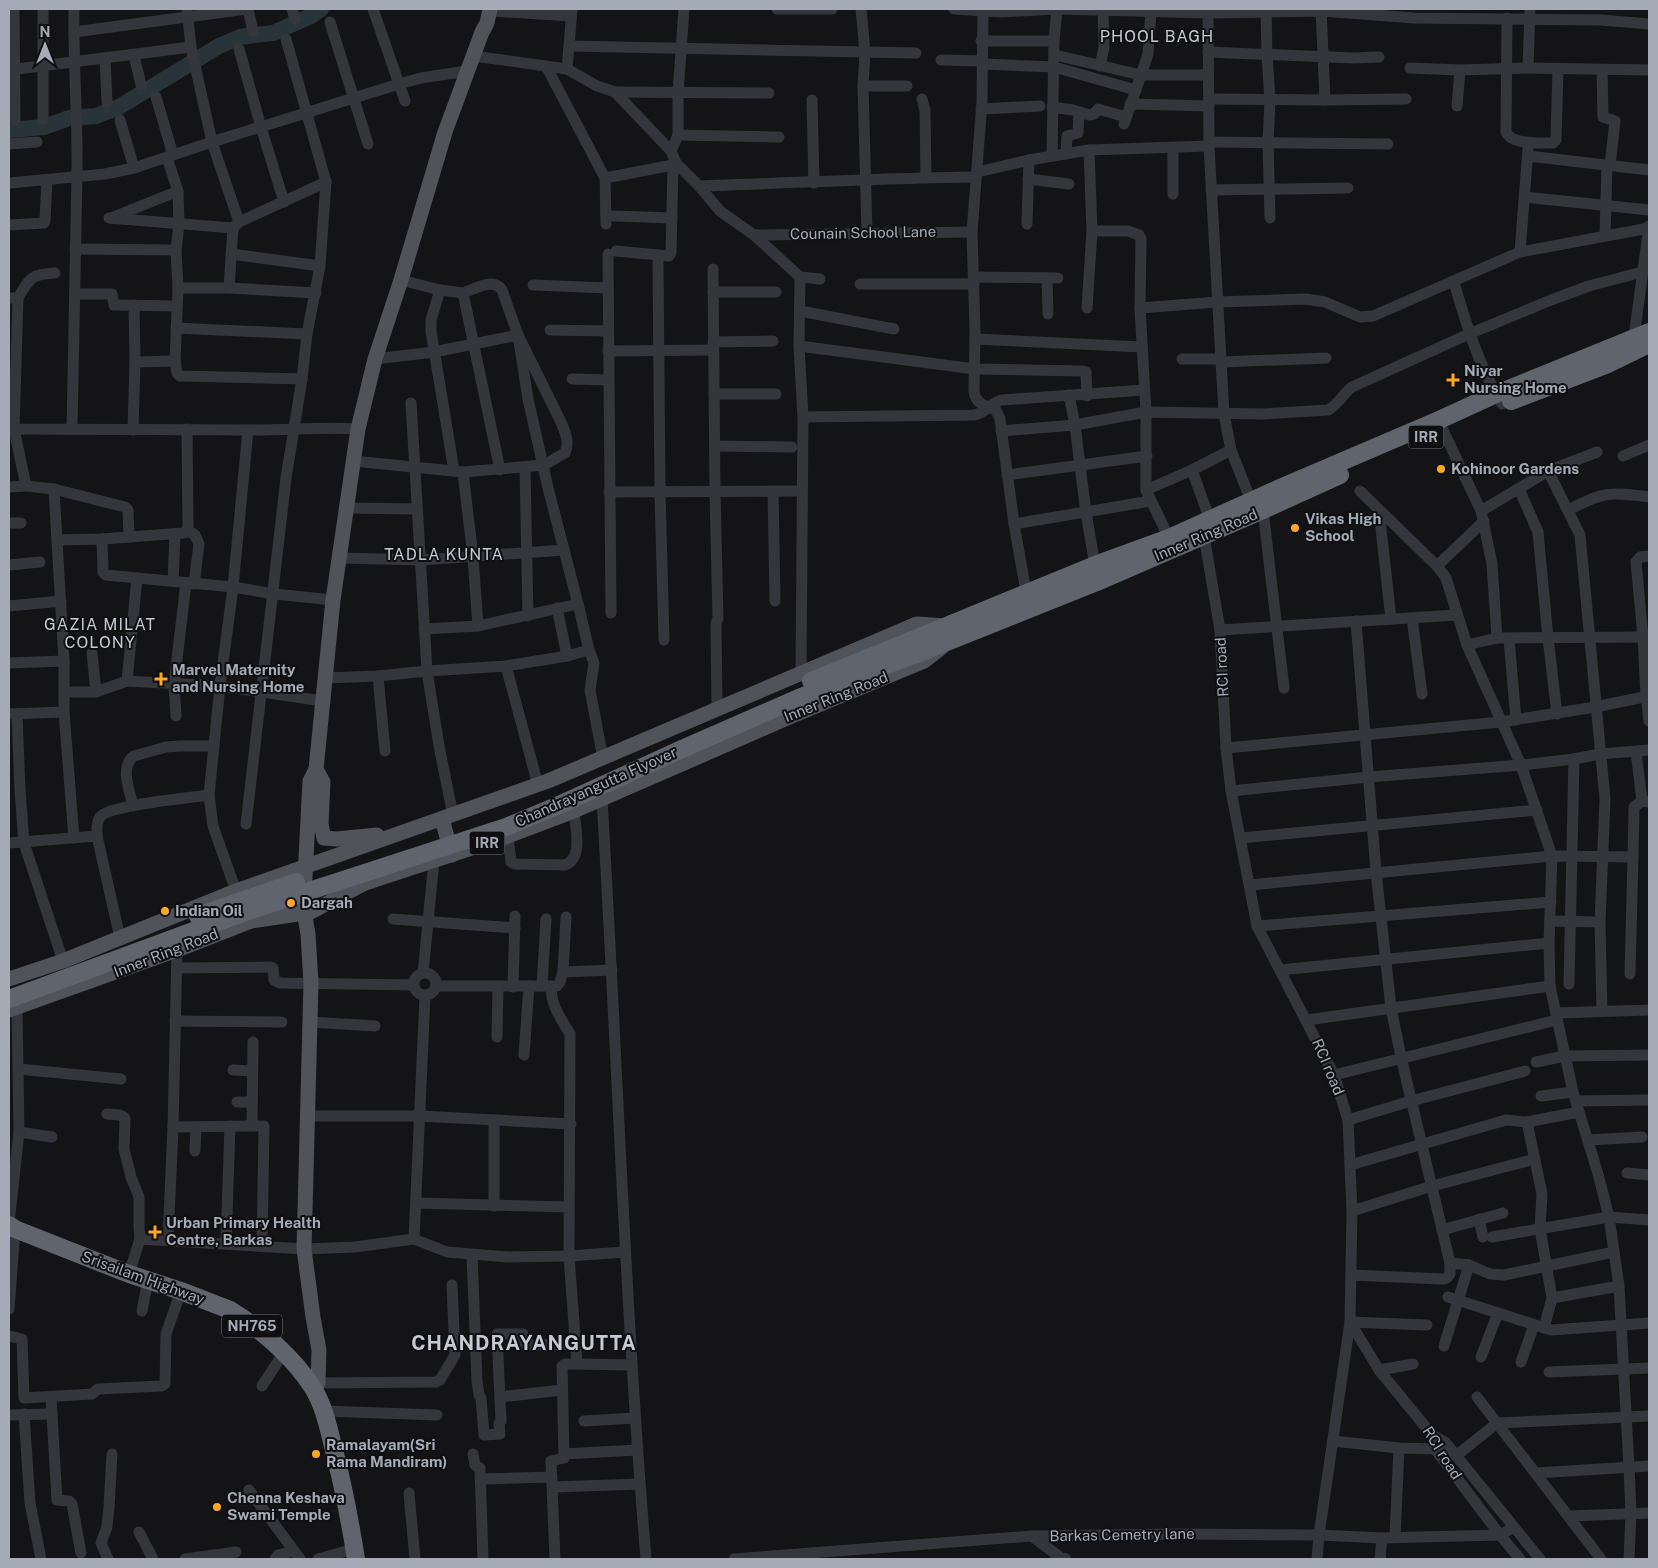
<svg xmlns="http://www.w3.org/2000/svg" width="1658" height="1568" viewBox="0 0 1658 1568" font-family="'Public Sans',sans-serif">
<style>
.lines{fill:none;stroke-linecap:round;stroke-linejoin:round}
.river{stroke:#29343a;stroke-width:16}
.minor{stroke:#35363b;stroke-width:11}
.major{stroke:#50535a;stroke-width:15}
.highway{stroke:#60646c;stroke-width:18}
.highway-bridge{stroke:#60646c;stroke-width:18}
.poi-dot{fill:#fea724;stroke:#0f0f11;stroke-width:2}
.labels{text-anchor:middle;stroke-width:4;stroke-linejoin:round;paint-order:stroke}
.shield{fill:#0f0f11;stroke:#787c85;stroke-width:1}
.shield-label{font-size:14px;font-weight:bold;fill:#a5abb7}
.street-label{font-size:15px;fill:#a5abb7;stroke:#0f0f11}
.poi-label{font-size:15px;font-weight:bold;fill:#a5abb7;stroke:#0f0f11;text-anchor:start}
.neighbourhood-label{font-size:16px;letter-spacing:1px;fill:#c6cad3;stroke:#0f0f11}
.district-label{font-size:20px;font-weight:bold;letter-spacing:1px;fill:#c6cad3;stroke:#0f0f11}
</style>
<rect width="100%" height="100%" fill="#141416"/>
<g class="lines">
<polyline class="river" points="9,130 44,127 69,118 96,116 119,107 219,46 240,37 273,33 311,16 321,9"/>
<g class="minor">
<polyline points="14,9 15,120"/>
<polyline points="43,9 43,119"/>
<polyline points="187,9 191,47"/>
<polyline points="248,9 253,31"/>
<polyline points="292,9 295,19"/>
<polyline points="373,9 405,101"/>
<polyline points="777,9 832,9"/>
<polyline points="861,9 865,52 863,86 867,233"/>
<polyline points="954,9 1001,12 1057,9 1208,13 1322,11 1414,18 1601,20 1649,24"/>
<path d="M983 9 982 102 972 232 975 331 974 392C976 404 985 406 996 410L1000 419 1014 524 1027 597"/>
<polyline points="1208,9 1209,146 1224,414 1231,450 1251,501"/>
<polyline points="1266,9 1267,54 1270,101 1268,142 1270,218"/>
<polyline points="490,11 571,16"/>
<path d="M1507 18 1506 132C1512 145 1540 143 1553 143L1556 140 1558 69"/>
<polyline points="330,22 368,144"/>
<polyline points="74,32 247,9"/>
<polyline points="981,41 1054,41"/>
<polyline points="569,46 916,53"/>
<polyline points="239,49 261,127 284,202"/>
<polyline points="1208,52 1354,58 1379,57"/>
<polyline points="134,55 141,85"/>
<polyline points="1055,55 1141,75 1148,54 1151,12"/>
<polyline points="474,56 567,69 597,86 615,92 671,151 676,163 699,186 720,211 754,235 800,277 820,279"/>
<polyline points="105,58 107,102"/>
<polyline points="941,60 982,61"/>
<polyline points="983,64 1054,67 1136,90"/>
<polyline points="546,66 605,178 606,224"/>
<polyline points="1100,66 1104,47 1103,11"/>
<polyline points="1410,68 1460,70 1528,68 1649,70"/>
<polyline points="1528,68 1530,9"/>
<polyline points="567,69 572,10"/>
<polyline points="9,70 191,47 212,142 239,222"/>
<polyline points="1602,70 1603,117 1615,121 1610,165"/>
<polyline points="863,86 907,86"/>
<polyline points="615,92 769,93"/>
<polyline points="156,97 173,155"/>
<polyline points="922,99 925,110 926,178"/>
<polyline points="1209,99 1325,100 1321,9"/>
<polyline points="812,100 814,183"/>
<polyline points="1325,100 1406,99"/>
<polyline points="1130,104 1209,106"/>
<polyline points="1457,106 1460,70"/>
<polyline points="1052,107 1073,110 1089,115 1094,114 1098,109 1126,117"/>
<polyline points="981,109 1040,106"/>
<polyline points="120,120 134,168"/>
<polyline points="1124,124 1141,75 1208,75"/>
<polyline points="678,135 779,137"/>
<polyline points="1210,142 1388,144"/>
<polyline points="9,144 37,142"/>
<polyline points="1173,148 1173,194"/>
<polyline points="1089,150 1209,146"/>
<polyline points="671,151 678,135 678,93 684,9"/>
<polyline points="1066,154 1067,136 1078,133 1079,112"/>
<polyline points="1052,156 1054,41 1057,9"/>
<polyline points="1528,156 1649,170"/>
<polyline points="977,172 1029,160 1089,150 1092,231 1128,231 1139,235 1141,239 1140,308 1146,412 1146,490 1169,538"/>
<polyline points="605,178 673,165 676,163"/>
<polyline points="1028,179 1069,184"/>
<polyline points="9,183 105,174 134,168 212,142 399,84 421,78 467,71"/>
<path d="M699 186C791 183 884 178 976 177"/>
<polyline points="1211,190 1348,188"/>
<polyline points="1525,197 1649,210"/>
<polyline points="613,216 672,218"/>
<polyline points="109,218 233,228 239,222 326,182 286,39"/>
<polyline points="111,218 178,191"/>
<polyline points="1027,224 1029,160"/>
<polyline points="9,225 44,223 45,220 47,180"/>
<polyline points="754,235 972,232"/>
<polyline points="1605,235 1607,165"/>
<polyline points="75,249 176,250 179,224 178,191 167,158"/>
<polyline points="176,250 178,288 175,361 177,373 180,376 302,379"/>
<polyline points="616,251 669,256 671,253 673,165"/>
<polyline points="1520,252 1528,149"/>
<polyline points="231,254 320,266"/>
<polyline points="608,254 611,613"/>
<polyline points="658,261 660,492 664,640"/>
<polyline points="713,269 715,492 718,618 716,623 717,708"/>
<polyline points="800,277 799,346 803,417 801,673"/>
<polyline points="974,277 1058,278"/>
<polyline points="1047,278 1048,314"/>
<polyline points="401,280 440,290 463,293"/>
<path d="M1454 282C1466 324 1479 366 1502 404"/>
<polyline points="860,284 974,284"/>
<polyline points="533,285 608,288"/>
<polyline points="178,288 229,288 316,293"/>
<polyline points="229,288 233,228"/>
<polyline points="440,290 431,320 431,331 454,471"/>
<polyline points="713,292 776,292"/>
<polyline points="75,294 112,294 114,305 117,305 177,306"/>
<path d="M9 298H18C30 278 31 274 55 273"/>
<path d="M18 298 14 429C92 429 169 430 247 430 285 431 321 426 358 429"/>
<polyline points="1087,308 1092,231"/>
<polyline points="1140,308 1217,302 1306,299 1325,302 1360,317 1373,316 1520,252 1649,228"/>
<polyline points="800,311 894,329"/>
<polyline points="176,328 307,334"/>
<polyline points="550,330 608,331"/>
<polyline points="1634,337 1649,226"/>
<polyline points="975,339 1142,347"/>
<polyline points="713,342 773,341"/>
<polyline points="799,346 975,369 1081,371 1086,372 1087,396"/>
<polyline points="608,351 713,350"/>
<polyline points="375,359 434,352 518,335 528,399 548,488 578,604 589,650 594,663 590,690 603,759"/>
<polyline points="1182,359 1221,359"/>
<polyline points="135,362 175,361"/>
<polyline points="1221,362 1326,358"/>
<polyline points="572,379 608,380"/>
<polyline points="714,394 776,394"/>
<polyline points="1069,395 1075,425 1086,513 1095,565"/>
<polyline points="411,403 427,671 439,746 453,815"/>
<path d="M803 417 975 415C986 412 991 403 1001 400L1144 390"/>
<path d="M72 429C73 344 76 260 77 175 78 120 73 64 74 9"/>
<polyline points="9,430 14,429 26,486 54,489 125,507 128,510 129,537"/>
<polyline points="133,430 135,362 134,305"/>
<polyline points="1443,430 1481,511 1548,471 1597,452"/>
<path d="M1001 431 1075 425 1146 412 1262 414 1328 410C1338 405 1343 394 1352 387L1469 334 1551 300 1589 286 1642 272"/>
<polyline points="715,446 792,447"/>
<polyline points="1623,456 1649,445"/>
<path d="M353 461 463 472 544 465 565 453C570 442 565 432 561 422L518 335 502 290C494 277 475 289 463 293L500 470"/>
<polyline points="525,468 528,616"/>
<polyline points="1192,470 1210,520"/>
<polyline points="1548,471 1580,535 1605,799 1600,922 1602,1011"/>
<polyline points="463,472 473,557 478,626"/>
<polyline points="1007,475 1147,456"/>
<polyline points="9,487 26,486"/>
<polyline points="54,489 64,661 64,712 74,838"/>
<polyline points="1519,489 1538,532 1548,638 1557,714"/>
<polyline points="1146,490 1192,470 1231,450"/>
<polyline points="773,491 775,601"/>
<polyline points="1360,491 1437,566 1446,578 1467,645 1521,765 1552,856 1549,943 1550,986 1573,1092 1598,1174 1609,1217 1619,1286 1629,1467 1631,1513 1629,1559"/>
<polyline points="609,492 802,491"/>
<polyline points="347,508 417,509"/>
<polyline points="1263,510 1284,688"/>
<polyline points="1379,510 1391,619"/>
<path d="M1569 510C1603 491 1611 492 1649 497"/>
<polyline points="1481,511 1492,564 1497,638"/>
<polyline points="9,523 21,523"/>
<polyline points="1014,524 1151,501"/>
<polyline points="187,530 195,535 199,544 194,584"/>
<polyline points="1204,536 1220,630 1226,748 1231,791 1257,926 1334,1075 1348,1120 1352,1211 1350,1322 1379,1370 1432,1435 1435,1449 1500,1535 1520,1559"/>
<polyline points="102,539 103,572 106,575 233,587 274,594 333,600"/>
<polyline points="57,540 102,539 183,533 186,532 188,526 187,429"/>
<polyline points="1649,556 1640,557 1636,562 1643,637 1646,696 1649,721"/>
<polyline points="340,558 421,560 564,550"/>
<polyline points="9,565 40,562"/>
<polyline points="1437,566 1484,521"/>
<polyline points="173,581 175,534"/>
<polyline points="9,606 61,601"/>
<polyline points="557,608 567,656"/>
<polyline points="1412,618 1422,694"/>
<polyline points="1356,621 1376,872 1391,1008 1401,1057 1450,1263"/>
<polyline points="424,629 478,626 578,604"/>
<polyline points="1220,630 1457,615"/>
<polyline points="1509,639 1516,720"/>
<polyline points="1467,645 1497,638 1649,637"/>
<polyline points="92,653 96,692"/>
<polyline points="9,663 64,661"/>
<polyline points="506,666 538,785"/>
<polyline points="378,676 385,751"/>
<polyline points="326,678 378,676 427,671 506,666 567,656 589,650"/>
<polyline points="127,681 137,578"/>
<polyline points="65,692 96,692 127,681 220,686 323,701"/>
<polyline points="9,714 64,712"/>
<polyline points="17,714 20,790 24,843 63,961"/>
<polyline points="176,716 174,684 186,583"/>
<polyline points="1226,748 1501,722 1595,707 1649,696"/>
<polyline points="1636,752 1642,801"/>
<polyline points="1231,791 1369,777 1521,765 1574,759 1600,754 1649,750"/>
<path d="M602 799C617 1052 625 1306 646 1559"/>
<path d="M133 806C130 791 119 767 134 756L166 747 180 746H214"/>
<polyline points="246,824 286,478 302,379 307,334 320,266 326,182"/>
<polyline points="97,836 120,938"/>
<path d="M508 836 511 862 515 864 565 865C584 858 575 827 574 811"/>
<polyline points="1241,838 1537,810"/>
<path d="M9 843 97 836C97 830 96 822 100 817 109 805 190 798 209 795"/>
<polyline points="1250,885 1552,856 1633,857 1634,807 1642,801 1649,802"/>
<polyline points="236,891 213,826 209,795 220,686 233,587 248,430"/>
<polyline points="393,919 515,928"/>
<polyline points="1550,921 1600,922"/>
<polyline points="1257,926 1551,902"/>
<polyline points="177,968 271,967 273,968 274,980 280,983 413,985"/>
<polyline points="1280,970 1549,943"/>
<polyline points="563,972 566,917"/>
<circle cx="425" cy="984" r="11"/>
<polyline points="423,973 434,861"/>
<polyline points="1630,974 1633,857"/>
<polyline points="1569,984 1574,759"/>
<polyline points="437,986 557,986 560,982 563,972 612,970"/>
<polyline points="542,986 546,919"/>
<path d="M551 986C551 1006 560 1017 570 1034L569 1256 577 1364H565L562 1366 564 1458 551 1461 555 1559"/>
<polyline points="513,987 515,916"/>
<polyline points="1556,1013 1649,1010"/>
<polyline points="1307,1020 1550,986"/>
<polyline points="175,1021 282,1022"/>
<polyline points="310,1022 375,1026"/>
<polyline points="497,1037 498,987"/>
<polyline points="524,1055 529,986"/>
<polyline points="1536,1062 1565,1056 1649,1055"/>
<polyline points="19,1069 121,1079"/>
<polyline points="233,1070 252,1071"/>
<polyline points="1334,1075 1557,1020"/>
<polyline points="1541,1096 1573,1092"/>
<polyline points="1576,1101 1649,1100"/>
<polyline points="237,1102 252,1102"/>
<polyline points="107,1114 120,1115 125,1118 124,1149 131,1177 139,1197 139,1226 140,1239"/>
<polyline points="307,1116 420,1116 571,1124"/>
<polyline points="1348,1120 1411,1101 1525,1071"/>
<polyline points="1527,1122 1542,1194 1540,1229 1552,1298"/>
<polyline points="252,1126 253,1042"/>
<polyline points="173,1127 264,1126 262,1246"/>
<polyline points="19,1132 52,1137"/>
<polyline points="1588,1140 1642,1137"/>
<polyline points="195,1151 196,1127"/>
<polyline points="1350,1165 1506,1120 1527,1122 1579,1112"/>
<polyline points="1627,1173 1649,1175"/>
<polyline points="416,1203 569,1207"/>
<polyline points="494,1206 494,1120"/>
<polyline points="1352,1211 1432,1186 1535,1159"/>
<polyline points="1479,1219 1483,1237"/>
<polyline points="9,1223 19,1132 17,1007"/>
<polyline points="1442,1230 1503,1213"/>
<polyline points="1492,1237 1609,1217 1649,1220"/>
<polyline points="414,1239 425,996"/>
<polyline points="168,1240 173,1127 177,950"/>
<polyline points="226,1244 230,1126"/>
<polyline points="472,1255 477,1381 479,1395 481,1398 484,1435 500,1434 499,1424 501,1421 497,1334 523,1334 525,1343 527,1345 576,1344"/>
<polyline points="129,1274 140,1239 304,1249 355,1247 414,1239 447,1252 508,1257 569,1256 624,1252"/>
<polyline points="1351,1275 1443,1279 1447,1278 1450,1274 1450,1263 1469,1265 1490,1274 1504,1275 1614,1252"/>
<polyline points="1448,1297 1551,1330 1649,1323"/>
<polyline points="9,1309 15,1229"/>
<polyline points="142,1311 148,1280"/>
<polyline points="1544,1328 1552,1298 1619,1286"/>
<polyline points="9,1336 22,1339 24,1398 92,1394 98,1389 162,1386 165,1384 166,1334 181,1291"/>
<polyline points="1444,1346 1469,1265"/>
<polyline points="1481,1357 1498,1313"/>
<polyline points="1521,1362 1534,1325"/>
<polyline points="577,1364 632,1365"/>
<polyline points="1379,1370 1413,1364"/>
<polyline points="1549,1372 1649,1368"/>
<polyline points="318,1383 436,1382 440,1380 455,1355 452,1285"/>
<polyline points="262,1386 284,1352"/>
<polyline points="500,1397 562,1390"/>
<polyline points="1477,1397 1601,1559"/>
<polyline points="51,1398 57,1500 69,1501 72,1504 81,1553"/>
<polyline points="324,1411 437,1415"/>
<polyline points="24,1414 30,1503 41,1559"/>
<polyline points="9,1415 52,1414"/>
<polyline points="584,1421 635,1418"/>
<polyline points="1432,1435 1445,1442 1540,1559"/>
<polyline points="1333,1441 1399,1448 1435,1449 1440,1445"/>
<polyline points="473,1454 475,1465 480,1468 483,1559"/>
<polyline points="564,1454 637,1450"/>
<polyline points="1456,1456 1497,1423 1649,1416"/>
<polyline points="1536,1473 1649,1466"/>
<polyline points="480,1479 552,1477"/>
<polyline points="553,1487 640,1484"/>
<polyline points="249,1490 300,1559"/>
<polyline points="409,1493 415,1559"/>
<polyline points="1569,1516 1649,1513"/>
<polyline points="139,1532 153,1559"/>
<polyline points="1032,1536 1061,1558 1066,1559"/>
<polyline points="1395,1537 1399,1448"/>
<polyline points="108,1559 101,1543 107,1527 109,1507 112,1454"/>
<polyline points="185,1559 236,1552"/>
<polyline points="275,1559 278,1555 294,1551"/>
<polyline points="318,1559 354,1549"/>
<polyline points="734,1559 1032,1536 1177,1534 1319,1535 1382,1538 1500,1535 1514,1527"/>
<polyline points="1317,1559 1319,1535 1350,1322 1427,1325"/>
<polyline points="1380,1559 1382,1538"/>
</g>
<g class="major">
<polyline points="316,769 323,782 321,824 324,838 337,839 377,835"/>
<polyline points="442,819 452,855"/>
<polyline points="9,979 63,961 236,891 548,781 917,624 945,626"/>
<polyline points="9,1010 177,950 251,921 311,912 365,883 508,836 574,811 785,719 924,661 942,647"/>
<polyline points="313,1389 318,1383 319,1350 313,1317 304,1249 311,983 308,934 305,917 304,896 310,781 316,769 333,600 358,429 375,359 401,280 445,132 482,32 487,23 490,9"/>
</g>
<g class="highway">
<polyline points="1511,401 1608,364 1649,344"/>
<polyline points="922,636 1095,565 1169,538 1280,488 1439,420 1496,394 1649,332"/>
<polyline points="927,650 1097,582 1263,510 1340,475"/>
<path d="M9 1225 15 1229 129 1274 181 1291 230 1310C260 1328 294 1358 313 1388 324 1406 328 1426 333 1446 343 1484 350 1521 356 1559"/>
</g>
<g class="highway-bridge">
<polyline points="811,681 922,636"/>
<polyline points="198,916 296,882"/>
<polyline points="9,999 245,912 506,827 559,805 682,749 801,697 927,650"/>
</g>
</g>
<g class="poi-dot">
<path d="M1450.5 372.5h5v5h5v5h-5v5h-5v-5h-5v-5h5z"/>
<circle cx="1441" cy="469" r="5"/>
<circle cx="1295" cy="528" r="5"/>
<path d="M158.5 671.5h5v5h5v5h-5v5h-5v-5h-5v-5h5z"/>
<circle cx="291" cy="903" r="5"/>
<circle cx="165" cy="911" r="5"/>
<path d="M152.5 1224.5h5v5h5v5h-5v5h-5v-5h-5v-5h5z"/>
<circle cx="316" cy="1454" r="5"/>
<circle cx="217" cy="1507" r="5"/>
</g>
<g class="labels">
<g class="shield">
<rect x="1408.5" y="425.5" width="35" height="23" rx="4"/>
<rect x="469.5" y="831.5" width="35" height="23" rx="4"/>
<rect x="222" y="1314.5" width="60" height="23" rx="4"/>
</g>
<g class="shield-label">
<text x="1426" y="442">IRR</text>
<text x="487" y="848">IRR</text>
<text x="252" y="1331">NH765</text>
</g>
<g class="street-label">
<text transform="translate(863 233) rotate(-1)" y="5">Counain School Lane</text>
<text transform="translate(1206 535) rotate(-23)" y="5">Inner Ring Road</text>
<text transform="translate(1222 667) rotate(-93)" y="5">RCI road</text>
<text transform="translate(836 697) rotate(-22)" y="5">Inner Ring Road</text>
<text transform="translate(596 787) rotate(-24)" y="5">Chandrayangutta Flyover</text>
<text transform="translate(166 953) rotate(-21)" y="5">Inner Ring Road</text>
<text transform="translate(1328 1067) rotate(67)" y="5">RCI road</text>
<text transform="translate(143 1278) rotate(20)" y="5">Srisailam Highway</text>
<text transform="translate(1442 1453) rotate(58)" y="5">RCI road</text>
<text transform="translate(1122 1535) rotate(-1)" y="5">Barkas Cemetry lane</text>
</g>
<g class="poi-label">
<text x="1464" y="376">Niyar<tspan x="1464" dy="17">Nursing Home</tspan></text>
<text x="1451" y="474">Kohinoor Gardens</text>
<text x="1305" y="524">Vikas High<tspan x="1305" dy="17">School</tspan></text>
<text x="172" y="675">Marvel Maternity<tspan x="172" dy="17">and Nursing Home</tspan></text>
<text x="301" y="908">Dargah</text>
<text x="175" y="916">Indian Oil</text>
<text x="166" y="1228">Urban Primary Health<tspan x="166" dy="17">Centre, Barkas</tspan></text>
<text x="326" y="1450">Ramalayam(Sri<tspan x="326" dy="17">Rama Mandiram)</tspan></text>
<text x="227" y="1503">Chenna Keshava<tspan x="227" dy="17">Swami Temple</tspan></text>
</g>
<g class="neighbourhood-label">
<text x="1157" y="42">PHOOL BAGH</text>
<text x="444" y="560">TADLA KUNTA</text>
<text x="100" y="630">GAZIA MILAT<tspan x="100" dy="18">COLONY</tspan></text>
</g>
<g class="district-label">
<text x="524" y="1350">CHANDRAYANGUTTA</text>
</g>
</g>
<rect width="1658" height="1568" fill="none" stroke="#a5abb7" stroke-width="20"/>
<g transform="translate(45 45)" stroke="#0f0f11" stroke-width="4" paint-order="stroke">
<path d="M0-4L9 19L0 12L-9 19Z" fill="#a5abb7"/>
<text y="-8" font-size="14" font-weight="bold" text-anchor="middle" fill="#a5abb7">N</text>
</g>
</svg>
